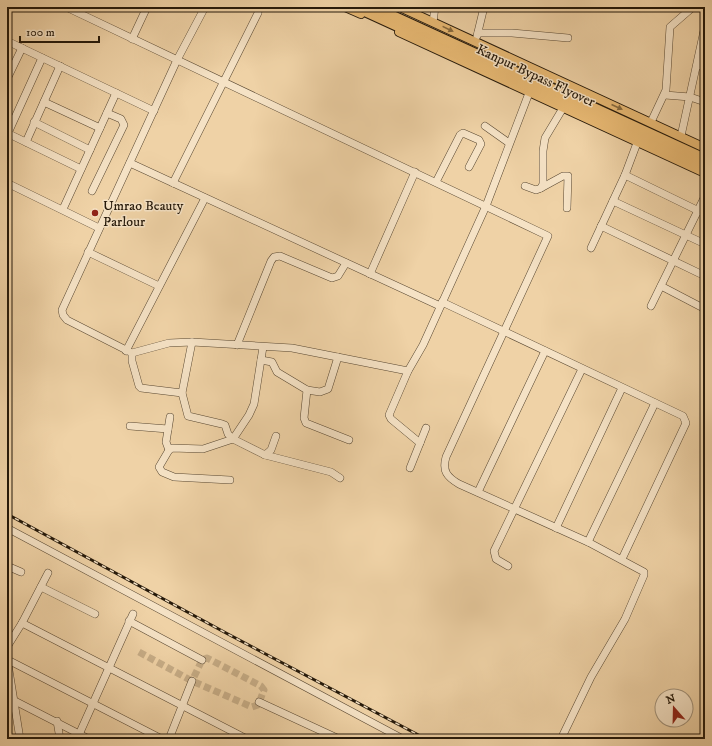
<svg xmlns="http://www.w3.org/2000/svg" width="712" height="746" viewBox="0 0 712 746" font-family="'IM FELL DW Pica',serif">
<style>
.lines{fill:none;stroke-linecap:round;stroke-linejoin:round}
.minor-tunnel{stroke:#c7ad87;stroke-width:7;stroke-dasharray:7 3.5;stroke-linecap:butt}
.minor-casing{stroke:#584731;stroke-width:8}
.major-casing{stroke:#25190a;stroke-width:10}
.highway-casing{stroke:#25190a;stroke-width:12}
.minor{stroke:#f5e2c5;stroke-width:7}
.major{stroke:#e8b973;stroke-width:8}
.highway{stroke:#e8b973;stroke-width:10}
.rail-casing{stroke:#25190a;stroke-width:3}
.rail{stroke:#f5e2c5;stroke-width:1.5;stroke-dasharray:4.5;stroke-linecap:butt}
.oneway{fill:#86693e}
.poi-dot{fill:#8f2418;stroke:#f5e2c5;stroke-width:1.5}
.labels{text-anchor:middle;stroke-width:3;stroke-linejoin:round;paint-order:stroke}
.street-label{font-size:14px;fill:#25190a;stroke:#f5e2c5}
.poi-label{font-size:14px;fill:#25190a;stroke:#f5e2c5;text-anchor:start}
</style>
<rect width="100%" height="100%" fill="#efd2a6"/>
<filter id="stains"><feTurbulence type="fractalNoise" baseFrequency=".005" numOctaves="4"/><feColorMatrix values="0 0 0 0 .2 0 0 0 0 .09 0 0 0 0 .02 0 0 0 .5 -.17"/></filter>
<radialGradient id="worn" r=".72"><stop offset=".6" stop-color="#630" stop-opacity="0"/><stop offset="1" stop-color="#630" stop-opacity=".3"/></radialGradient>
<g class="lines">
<polyline class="minor-tunnel" points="139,652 192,681 252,707 258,705 264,690 261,686 207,658 202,660 192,681"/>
<g class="minor-casing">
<g id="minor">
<path d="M66 7 548 236 446 457C442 471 447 477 459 484L588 542 644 572V575L625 619 591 677 561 739"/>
<polyline points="205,7 177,60 62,310 63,315 67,320 132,353 169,343 192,342 292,348 408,371 423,345 486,206 529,93"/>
<polyline points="433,22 435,7"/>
<polyline points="478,33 512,33 568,38"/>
<polyline points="477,36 484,7"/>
<polyline points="132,39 147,7"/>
<polyline points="7,41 154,111"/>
<polyline points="697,65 705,67"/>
<polyline points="7,79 22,48"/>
<polyline points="665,95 690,97 705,102"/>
<polyline points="44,102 100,128"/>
<polyline points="34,122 90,150"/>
<polyline points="651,122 666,90 670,27 693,7"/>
<polyline points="485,126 509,143"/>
<polyline points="7,133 81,169"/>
<polyline points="8,133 42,58"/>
<polyline points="681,136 705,26"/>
<polyline points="26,142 60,66"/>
<polyline points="130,163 440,306"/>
<polyline points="625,175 705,214"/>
<polyline points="436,182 460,135 463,133 479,140 481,144 469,167"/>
<polyline points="7,183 99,228"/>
<polyline points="173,183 258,13"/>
<polyline points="525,186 536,190 541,188 543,184 543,151 545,138 563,108"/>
<polyline points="541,188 563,176 568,176 567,208"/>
<polyline points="92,191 124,125 121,119 107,113"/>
<polyline points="613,201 705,244"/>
<polyline points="63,209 116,93"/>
<polyline points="601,226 705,276"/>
<polyline points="591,248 625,175 637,143"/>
<polyline points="88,252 159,286"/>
<polyline points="370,274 415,172"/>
<polyline points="661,286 705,309"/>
<polyline points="442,302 683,416 686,423 622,559"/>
<polyline points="651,306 705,196"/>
<polyline points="237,345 271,261 274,257 280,256 332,278 338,276 346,263"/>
<polyline points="263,347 254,404 249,415 233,439 265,455 271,450 276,436"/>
<polyline points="126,351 205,198"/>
<polyline points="132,353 132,361 139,386 141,388 182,393 192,342"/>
<polyline points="261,360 272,362 277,372 307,390 304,418 306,423 349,440"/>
<polyline points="408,371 389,415 391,419 420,443"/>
<polyline points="307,390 320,392 328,389 338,357"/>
<polyline points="182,393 188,416 222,424 225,425 228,434 233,439"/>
<polyline points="130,426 168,429"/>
<polyline points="169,450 166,442 170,417"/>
<polyline points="265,455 331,472 340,478"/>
<polyline points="410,468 426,428"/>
<polyline points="230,480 174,477 162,472 159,467 169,450 172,448 203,449 233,439"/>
<polyline points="478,492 545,351"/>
<polyline points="7,528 403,739"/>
<polyline points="556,528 622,388"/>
<polyline points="588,542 655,403"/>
<polyline points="7,566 21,572"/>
<polyline points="508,566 496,559 494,551 582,369"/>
<polyline points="41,587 95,614"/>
<polyline points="129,621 202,660"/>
<polyline points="22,623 247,739"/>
<polyline points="7,647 22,623 48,573"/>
<polyline points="7,658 20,739"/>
<polyline points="8,660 162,739"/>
<polyline points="15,701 89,739"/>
<polyline points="259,702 339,739"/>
<polyline points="57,721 60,739"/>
<polyline points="77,739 133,614"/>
<polyline points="169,739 192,681"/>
</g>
</g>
<g class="major-casing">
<g id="major">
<polyline points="345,7 361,14"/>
<polyline points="400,7 705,148"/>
<polyline points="399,32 705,173"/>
</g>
</g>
<g class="highway-casing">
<g id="highway">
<polyline points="356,7 705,167"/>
<polyline points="373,7 705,159"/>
</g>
</g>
<use href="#minor" class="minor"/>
<use href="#major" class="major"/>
<use href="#highway" class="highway"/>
<g class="rail-casing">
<polyline id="rail" points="7,514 226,633 426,739"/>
</g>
<use href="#rail" class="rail"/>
</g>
<defs><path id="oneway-solid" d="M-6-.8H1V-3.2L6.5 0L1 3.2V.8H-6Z"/></defs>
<g class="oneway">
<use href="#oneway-solid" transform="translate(448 29) rotate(26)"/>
<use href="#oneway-solid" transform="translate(617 107) rotate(24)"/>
</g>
<circle class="poi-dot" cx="95" cy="213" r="4"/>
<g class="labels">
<g class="street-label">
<text transform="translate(536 75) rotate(25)" y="5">Kanpur Bypass Flyover</text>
</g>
<g class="poi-label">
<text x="103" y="210">Umrao Beauty<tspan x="103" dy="16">Parlour</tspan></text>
</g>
</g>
<rect width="712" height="746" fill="none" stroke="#efd2a6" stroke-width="24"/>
<rect x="8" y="8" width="696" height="730" fill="none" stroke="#25190a" stroke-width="2"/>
<rect x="12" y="12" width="688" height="722" fill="none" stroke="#25190a"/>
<g transform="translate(674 708) rotate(340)"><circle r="19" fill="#f5e2c5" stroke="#a2927a"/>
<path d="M0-3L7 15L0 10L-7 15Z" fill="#8f2418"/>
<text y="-6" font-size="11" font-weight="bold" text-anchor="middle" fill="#25190a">N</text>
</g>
<path d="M20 36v6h79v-6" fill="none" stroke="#25190a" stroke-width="2"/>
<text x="26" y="36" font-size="12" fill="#25190a" stroke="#f5e2c5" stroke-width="3" paint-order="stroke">100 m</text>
<rect width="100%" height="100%" filter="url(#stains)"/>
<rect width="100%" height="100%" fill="url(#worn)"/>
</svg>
